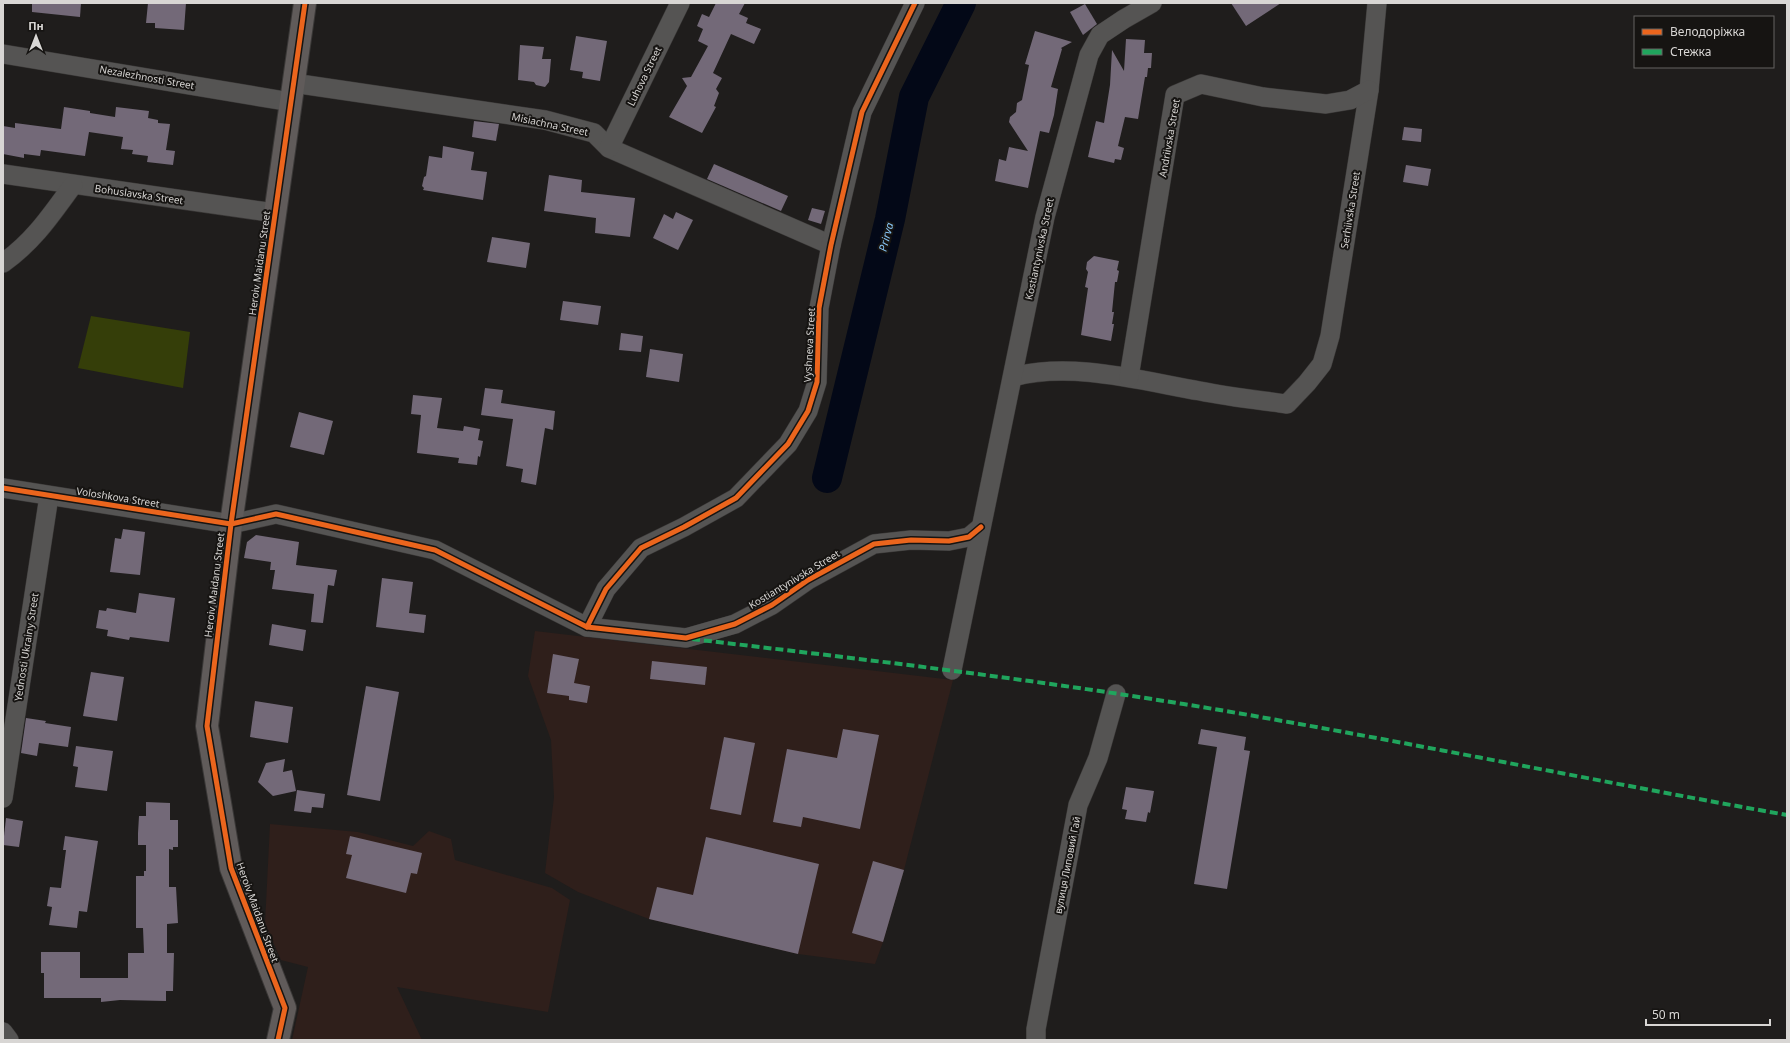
<svg xmlns="http://www.w3.org/2000/svg" width="1790" height="1043" viewBox="0 0 1790 1043" font-family="'Noto Sans',sans-serif">
<style>
.industrial{fill:#2f1f1b}
.green{fill:#353e09}
.lines{fill:none;stroke-linecap:round;stroke-linejoin:round}
.river{stroke:#030817;stroke-width:30}
.building{fill:#736978}
.street-casing{stroke:#3a3837;stroke-width:20}
.secondary-casing{stroke:#3a3837;stroke-width:24}
.street{stroke:#555453;stroke-width:19}
.secondary{stroke:#605b5a;stroke-width:22}
.quiet{stroke:#20a55d;stroke-width:4;stroke-dasharray:8 4;stroke-linecap:butt}
.cycleway-casing{stroke:#161412;stroke-width:8}
.cycleway{stroke:#eb651d;stroke-width:5}
.labels{text-anchor:middle;stroke-width:4;stroke-linejoin:round;paint-order:stroke}
.street-label{font-size:10px;fill:#d8d6d4;stroke:#161412}
.water-label{font-size:11px;font-style:italic;fill:#88c6f7;stroke:#161412}
</style>
<rect width="100%" height="100%" fill="#1f1d1c"/>
<g class="industrial">
<polygon points="535,631 953,680 904,870 883,942 875,964 798,954 649,919 578,892 545,873 554,797 551,740 528,676"/>
<polygon points="270,824 358,832 413,846 429,831 451,839 455,860 552,888 570,900 548,1012 397,987 422,1040 292,1040 308,967 281,960 265,924"/>
</g>
<polygon class="green" points="91,316 190,332 183,388 78,368"/>
<g class="lines">
<polyline class="river" points="827,478 890,219 914,97 961,3"/>
</g>
<g class="building">
<polygon points="32,3 81,3 80,17 32,12"/>
<polygon points="148,3 186,3 184,30 155,28 155,23 146,23"/>
<polygon points="716,3 745,3 739,14 748,18 746,23 761,29 754,44 731,34 713,73 722,78 716,89 719,93 714,106 716,107 702,133 669,117 687,86 682,78 691,77 708,46 698,41 703,29 697,26 702,14 709,17"/>
<polygon points="1231,3 1281,3 1246,26"/>
<polygon points="1085,4 1097,24 1083,35 1070,12"/>
<polygon points="1035,31 1072,42 1061,48 1062,49 1051,87 1058,89 1054,115 1049,133 1040,131 1028,188 995,181 999,159 1006,161 1009,147 1028,151 1009,122 1010,117 1016,112 1017,103 1022,100 1029,65 1025,64"/>
<polygon points="576,36 607,41 600,81 582,78 583,72 570,70"/>
<polygon points="1126,39 1145,40 1144,53 1152,53 1151,68 1148,68 1147,77 1145,77 1138,119 1125,117 1118,146 1124,148 1121,160 1115,159 1114,163 1088,157 1096,121 1104,123 1110,85 1112,50 1124,71"/>
<polygon points="520,45 544,47 542,59 551,59 549,82 545,87 536,85 534,82 518,80"/>
<polygon points="64,107 90,111 90,113 115,117 116,107 149,111 148,118 158,120 158,123 170,124 166,150 175,151 173,165 147,162 148,156 132,154 133,150 121,149 123,137 89,132 85,156 41,150 40,156 24,154 24,158 3,154 3,126 15,128 15,123 61,129"/>
<polygon points="474,121 499,124 496,141 472,137"/>
<polygon points="1404,127 1422,129 1421,142 1402,140"/>
<polygon points="443,146 474,152 471,170 487,172 483,200 423,190 424,188 422,186 424,177 426,176 429,156 442,158"/>
<polygon points="714,164 788,196 781,211 707,179"/>
<polygon points="1406,165 1431,169 1428,186 1403,182"/>
<polygon points="549,175 582,180 581,192 635,198 630,237 595,233 596,218 544,211"/>
<polygon points="812,208 825,211 821,224 808,220"/>
<polygon points="676,212 693,220 678,250 653,238 664,214 673,219"/>
<polygon points="492,237 530,243 526,268 487,262"/>
<polygon points="1094,256 1119,261 1117,270 1119,271 1117,282 1115,282 1112,312 1114,312 1112,324 1114,324 1111,341 1081,335 1088,288 1085,287 1088,272 1086,269 1087,262"/>
<polygon points="563,301 601,306 598,325 560,320"/>
<polygon points="621,333 643,336 641,352 619,350"/>
<polygon points="650,349 683,354 679,382 646,377"/>
<polygon points="485,388 503,390 501,403 555,411 553,430 545,428 536,485 521,482 523,469 506,466 513,419 481,415"/>
<polygon points="413,395 442,398 437,428 463,431 464,426 480,429 478,440 483,441 480,457 478,456 477,465 458,463 459,458 417,453 421,415 411,414"/>
<polygon points="299,412 333,421 324,455 290,447"/>
<polygon points="123,529 145,532 140,575 110,572 115,538 121,539"/>
<polygon points="256,535 299,542 296,565 337,570 334,586 328,585 323,623 311,622 314,594 272,589 275,570 270,570 271,562 244,558 247,542"/>
<polygon points="382,578 413,582 409,613 426,615 424,633 376,627"/>
<polygon points="139,593 175,598 169,642 130,637 129,640 107,636 108,630 96,628 99,610 106,611 107,608 136,613"/>
<polygon points="272,624 306,630 303,651 269,645"/>
<polygon points="553,654 579,659 574,683 590,686 587,703 569,700 569,696 547,693"/>
<polygon points="652,661 707,667 705,685 650,679"/>
<polygon points="91,672 124,677 117,721 83,716"/>
<polygon points="366,686 399,692 380,801 347,795"/>
<polygon points="255,701 293,707 288,743 250,737"/>
<polygon points="26,718 46,721 45,723 71,727 68,747 39,743 37,756 21,753"/>
<polygon points="843,729 879,735 860,829 803,817 801,827 773,822 787,749 837,758"/>
<polygon points="1201,729 1246,737 1244,750 1250,751 1227,889 1194,884 1217,747 1198,744"/>
<polygon points="724,737 755,743 741,815 710,809"/>
<polygon points="76,746 113,751 107,791 75,787 78,767 73,766"/>
<polygon points="285,759 283,772 292,770 296,791 273,796 258,782 266,763"/>
<polygon points="1126,787 1154,791 1150,813 1148,812 1146,822 1125,819 1127,810 1122,809"/>
<polygon points="297,790 325,794 323,808 312,807 311,813 294,811"/>
<polygon points="146,802 170,803 170,820 178,820 178,847 173,847 173,850 169,849 169,887 176,887 178,923 167,924 167,953 174,953 173,991 166,991 166,1001 120,1000 101,1002 101,998 44,998 44,973 41,973 41,952 80,952 80,978 128,978 128,953 144,953 143,928 136,928 136,876 144,876 144,871 146,871 146,845 138,845 138,833 139,816 146,816"/>
<polygon points="6,818 23,821 19,847 3,845"/>
<polygon points="65,836 98,841 87,912 79,911 77,928 49,925 52,907 47,906 50,887 61,888 66,850 63,850"/>
<polygon points="350,836 422,853 417,874 411,873 406,893 346,878 352,855 346,854"/>
<polygon points="706,837 819,864 798,954 649,919 657,887 693,895"/>
<polygon points="873,861 904,870 883,942 852,933"/>
</g>
<g class="lines">
<g class="street-casing">
<g id="street">
<polyline points="3,54 291,102"/>
<polyline points="293,83 545,120 594,133 609,148 831,245"/>
<polyline points="609,148 680,3"/>
<polyline points="3,174 275,213"/>
<path d="M3 263C34 241 51 215 73 185"/>
<path d="M1013 377C1071 361 1142 381 1200 391 1229 397 1258 400 1287 404L1307 383 1322 364 1330 336 1369 90 1377 3"/>
<polyline points="1129,377 1175,95 1201,84 1263,97 1326,104 1350,100 1369,90"/>
<polyline points="3,488 231,524 276,514 435,550 587,627 686,638 735,624 772,605 808,580 874,544 911,540 949,541 969,537 981,527"/>
<polyline points="587,627 606,589 641,548 684,527 736,498 788,444 808,411 817,382 819,308 831,245 862,112 915,3"/>
<polyline points="952,670 1045,217 1089,55 1100,35 1124,19 1152,3"/>
<polyline points="3,798 49,496"/>
<polyline points="3,1032 9,1040"/>
<polyline points="1036,1040 1036,1029 1078,805 1098,758 1116,694"/>
</g>
</g>
<g class="secondary-casing">
<polyline id="secondary" points="278,1040 285,1008 231,868 207,726 231,524 305,3"/>
</g>
<use href="#street" class="street"/>
<use href="#secondary" class="secondary"/>
<path class="quiet" d="M692 639C887 662 1083 685 1277 720 1447 750 1617 785 1787 815"/>
<g class="cycleway-casing">
<g id="cycleway">
<polyline points="3,488 231,524 276,514 435,550 587,627 686,638 735,624 772,605 808,580 874,544 911,540 949,541 969,537 981,527"/>
<polyline points="587,627 606,589 641,548 684,527 736,498 788,444 808,411 817,382 819,308 831,245 862,112 915,3"/>
<polyline points="278,1040 285,1008 231,868 207,726 231,524 305,3"/>
</g>
</g>
<use href="#cycleway" class="cycleway"/>
</g>
<g class="labels">
<g class="street-label">
<text transform="translate(644 76) rotate(-64)" y="4">Luhova Street</text>
<text transform="translate(147 77) rotate(10)" y="4">Nezalezhnosti Street</text>
<text transform="translate(550 124) rotate(12)" y="4">Misiachna Street</text>
<text transform="translate(1169 138) rotate(-80)" y="4">Andriivska Street</text>
<text transform="translate(139 194) rotate(8)" y="4">Bohuslavska Street</text>
<text transform="translate(1350 210) rotate(-81)" y="4">Serhiivska Street</text>
<text transform="translate(1039 249) rotate(-78)" y="4">Kostiantynivska Street</text>
<text transform="translate(259 263) rotate(-82)" y="4">Heroiv Maidanu Street</text>
<text transform="translate(809 345) rotate(-87)" y="4">Vyshneva Street</text>
<text transform="translate(118 497) rotate(9)" y="4">Voloshkova Street</text>
<text transform="translate(794 579) rotate(-31)" y="4">Kostiantynivska Street</text>
<text transform="translate(214 585) rotate(-83)" y="4">Heroiv Maidanu Street</text>
<text transform="translate(26 647) rotate(-81)" y="4">Yednosti Ukrainy Street</text>
<text transform="translate(1067 865) rotate(-79)" y="4">вулиця Липовий Гай</text>
<text transform="translate(258 912) rotate(70)" y="4">Heroiv Maidanu Street</text>
</g>
<g class="water-label">
<text transform="translate(886 237) rotate(-76)" y="4">Prirva</text>
</g>
</g>
<rect width="1790" height="1043" fill="none" stroke="#d8d6d4" stroke-width="8"/>
<rect x="1634" y="16" width="140" height="52" fill="#161412" stroke="#646260"/>
<rect x="1642" y="29" width="20" height="6" fill="#eb651d" stroke="#646260"/>
<text x="1670" y="36" font-size="12" fill="#d8d6d4">Велодоріжка</text>
<rect x="1642" y="49" width="20" height="6" fill="#20a55d" stroke="#646260"/>
<text x="1670" y="56" font-size="12" fill="#d8d6d4">Стежка</text>
<g transform="translate(36 36)" stroke="#161412" stroke-width="3" paint-order="stroke">
<path d="M0-3L7 15L0 10L-7 15Z" fill="#d8d6d4"/>
<text y="-6" font-size="11" font-weight="bold" text-anchor="middle" fill="#d8d6d4">Пн</text>
</g>
<path d="M1646 1019v6h124v-6" fill="none" stroke="#d8d6d4" stroke-width="2"/>
<text x="1652" y="1019" font-size="12" fill="#d8d6d4" stroke="#161412" stroke-width="3" paint-order="stroke">50 m</text>
</svg>
